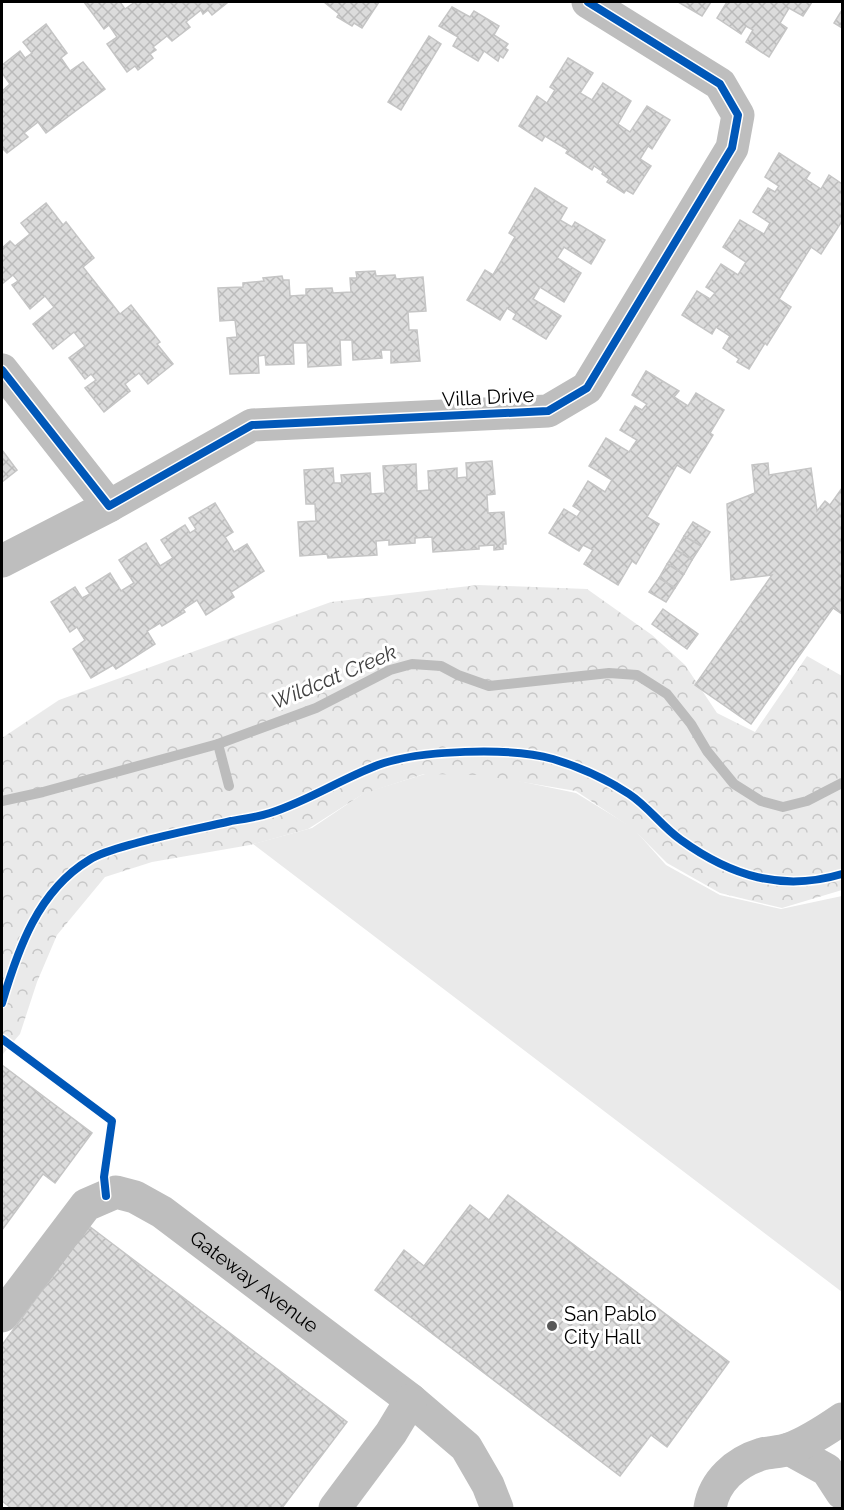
<svg xmlns="http://www.w3.org/2000/svg" width="844" height="1510" viewBox="0 0 844 1510" font-family="Raleway,sans-serif">
<style>
.green{fill:#eaeaea}
.park{fill:url(#park-crowns)}
.lines{fill:none;stroke-linecap:round;stroke-linejoin:round}
.stream{stroke:#bcbcbc;stroke-width:10}
.building{fill:url(#building-cross-hatch);stroke:#c5c5c5;stroke-width:1.5}
.minor{stroke:#bebebe;stroke-width:33}
.cycleway-casing{stroke:#fff;stroke-width:11}
.cycleway{stroke:#0057b8;stroke-width:8}
.poi-dot{fill:#595959;stroke:#fff;stroke-width:2}
.labels{text-anchor:middle;stroke-width:6;stroke-linejoin:round;paint-order:stroke}
.street-label{font-size:20px;fill:#000;stroke:#fff}
.poi-label{font-size:20px;fill:#000;stroke:#fff;text-anchor:start}
.water-label{font-size:21px;font-style:italic;fill:#404040;stroke:#fff}
</style>
<defs>
<pattern id="park-crowns" width="20" height="18" patternUnits="userSpaceOnUse" patternTransform="scale(1.5)"><rect width="20" height="18" fill="#eaeaea"/><path d="M2 6a3 3 0 1 1 6 0M12 15a3 3 0 1 1 6 0" fill="none" stroke="#c7c7c7"/></pattern>
<pattern id="building-cross-hatch" width="8" height="8" patternUnits="userSpaceOnUse" patternTransform="scale(1.5)"><rect width="8" height="8" fill="#dcdcdc"/><path d="M0 0l8 8M0 8l8-8" fill="none" stroke="#bbb"/></pattern>
</defs>
<rect width="100%" height="100%" fill="#fff"/>
<polygon class="green" points="480,773 576,793 633,828 666,865 720,895 781,909 842,896 842,1292 253,844 312,828 364,793 425,774"/>
<polygon class="park" points="478,585 587,589 652,635 685,665 717,713 755,732 807,656 842,676 842,890 782,908 720,893 667,863 633,829 576,791 479,775 424,774 363,794 308,829 250,845 152,862 105,877 57,935 37,982 20,1034 3,1054 2,738 59,700 331,602"/>
<g class="lines">
<g class="stream">
<polyline points="218,744 229,786"/>
<polyline points="2,801 43,792 218,744 316,708 390,670 412,664 441,666 458,675 489,686 609,673 637,675 667,694 691,724 707,751 734,784 761,801 783,807 807,801 842,783"/>
</g>
</g>
<g class="building">
<polygon points="84,2 120,2 125,9 135,2 227,3 212,15 208,10 203,14 201,10 186,22 190,27 172,41 167,36 153,47 156,50 150,54 153,58 138,70 135,66 127,72 107,44 117,37 109,25 104,29"/>
<polygon points="324,2 379,2 362,28 354,23 352,26 337,17 339,14"/>
<polygon points="678,2 711,2 702,16"/>
<polygon points="727,2 812,2 803,16 789,8 780,23 787,28 769,57 746,42 753,30 746,26 741,34 717,18"/>
<polygon points="452,7 470,17 474,11 499,26 494,35 508,44 505,48 508,50 503,58 500,56 498,61 484,51 478,61 453,46 458,37 439,26"/>
<polygon points="842,10 842,28 834,23"/>
<polygon points="46,24 67,53 61,58 70,71 83,62 105,89 46,133 38,122 24,133 28,137 7,153 3,149 2,150 2,91 10,84 2,73 2,65 20,51 25,58 32,53 23,42"/>
<polygon points="429,36 441,44 401,110 388,102"/>
<polygon points="568,58 593,73 580,93 592,100 603,83 631,101 618,124 630,132 647,106 670,120 652,149 648,146 640,159 651,166 633,194 626,190 624,193 607,182 609,179 602,174 603,172 594,166 592,170 566,153 568,150 545,136 542,141 519,126 537,96 547,103 555,90 550,87"/>
<polygon points="779,153 810,173 806,179 821,189 829,175 842,184 842,221 821,254 811,247 779,299 791,307 767,345 765,343 749,369 737,362 739,359 723,348 730,336 716,327 712,334 682,315 697,291 710,299 715,293 706,287 721,264 738,275 746,262 723,247 740,220 764,234 770,223 753,212 768,188 775,192 779,186 765,177"/>
<polygon points="535,188 567,208 560,220 572,227 575,222 605,240 591,264 564,247 557,258 581,273 564,302 540,287 533,299 561,316 546,339 513,319 516,314 507,308 500,320 467,300 485,270 493,275 515,237 509,233"/>
<polygon points="46,203 63,225 66,222 94,258 83,267 120,314 131,305 160,342 157,344 173,364 148,384 139,373 125,384 130,391 104,412 85,388 96,380 91,374 85,379 69,358 85,346 74,332 53,349 33,324 54,307 45,296 30,309 12,285 18,281 13,275 2,284 2,248 10,241 15,246 30,234 21,223"/>
<polygon points="375,271 376,276 395,275 396,279 423,277 426,311 408,312 409,330 417,330 420,361 391,363 391,350 381,350 382,358 353,360 352,340 340,340 341,365 308,367 307,343 293,343 294,364 266,365 265,355 258,356 259,373 230,374 227,338 237,337 235,320 220,321 218,288 243,287 243,283 264,281 263,278 282,276 283,280 289,280 290,296 306,295 306,289 332,288 333,293 351,292 350,278 357,278 356,272"/>
<polygon points="646,371 679,391 674,397 688,406 696,393 724,410 710,433 713,435 690,473 677,465 647,517 659,524 636,564 632,561 618,585 584,564 593,550 583,545 579,551 549,533 564,509 577,517 581,511 573,506 588,481 605,492 612,480 589,466 606,438 629,452 637,440 620,430 635,406 642,410 647,404 632,395"/>
<polygon points="2,450 17,470 2,482"/>
<polygon points="492,461 495,494 487,495 488,513 504,512 506,544 503,544 503,549 494,550 494,545 479,546 479,549 433,552 432,537 415,538 415,543 389,545 389,540 376,541 377,555 328,558 327,554 300,556 298,522 316,521 315,504 306,504 304,470 333,468 334,483 342,483 341,475 370,473 371,494 385,493 383,466 416,464 417,491 429,490 428,471 457,468 457,478 467,477 466,463"/>
<polygon points="768,463 769,475 811,468 817,511 825,501 830,505 842,488 842,614 833,608 751,724 695,685 772,575 731,580 727,504 755,493 752,465"/>
<polygon points="215,503 233,532 225,537 234,552 247,544 264,571 231,592 234,597 206,615 197,600 183,609 185,612 162,626 160,623 147,631 155,644 116,669 113,665 91,678 73,649 85,640 77,627 70,632 51,602 75,587 82,598 90,594 86,588 110,573 121,591 134,583 119,560 146,543 160,566 173,558 161,540 185,525 190,533 196,529 189,518"/>
<polygon points="693,522 710,532 701,546 684,536"/>
<polygon points="684,536 701,546 692,560 676,550"/>
<polygon points="676,550 692,560 684,574 667,564"/>
<polygon points="667,564 684,574 675,588 659,578"/>
<polygon points="659,578 675,588 666,602 649,592"/>
<polygon points="663,609 698,634 687,649 652,624"/>
<polygon points="2,1065 92,1133 55,1183 43,1174 2,1230"/>
<polygon points="508,1195 729,1362 667,1447 651,1435 620,1476 375,1290 404,1250 424,1266 470,1205 489,1220"/>
<polygon points="89,1226 347,1422 282,1508 11,1508 2,1501 2,1345"/>
</g>
<g class="lines">
<g class="minor">
<polyline points="2,370 109,506 252,425 548,411 587,388 732,148 738,115 720,84 588,2"/>
<polyline points="2,561 109,506"/>
<path id="s1" d="M2 1316 86 1205 116 1192 135 1197 162 1212 411 1400 466 1447 488 1485 497 1508"/>
<polyline points="789,1449 827,1470 842,1493"/>
<polyline points="335,1508 391,1433 411,1400"/>
<path d="M710 1508C714 1481 736 1462 762 1454 771 1452 781 1452 789 1449 808 1442 826 1430 842 1419"/>
</g>
<g class="cycleway-casing">
<g id="cycleway">
<polyline points="2,370 109,506 252,425 548,411 587,388 732,148 738,115 720,84 588,2"/>
<path d="M2 1003C18 949 38 891 89 860 104 851 123 847 140 842 170 834 201 828 231 821 244 819 258 817 270 813 308 801 341 779 378 765 419 750 511 747 553 759 580 767 606 779 629 794 649 807 662 827 681 840 731 876 782 892 842 874"/>
<polyline points="2,1039 112,1121 104,1177 106,1196"/>
</g>
</g>
<use href="#cycleway" class="cycleway"/>
</g>
<circle class="poi-dot" cx="552" cy="1326" r="6"/>
<g class="labels">
<g class="street-label">
<text transform="translate(488 397) rotate(-3)" y="7">Villa Drive</text>
<text dy="7" stroke="none"><textPath href="#s1" startOffset="338">Gateway Avenue</textPath></text>
</g>
<g class="poi-label">
<text x="564" y="1321">San Pablo<tspan x="564" dy="23">City Hall</tspan></text>
</g>
<g class="water-label">
<text transform="translate(334 677) rotate(-23)" y="7">Wildcat Creek</text>
</g>
</g>
<rect width="844" height="1510" fill="none" stroke="#000000" stroke-width="6"/>
</svg>
